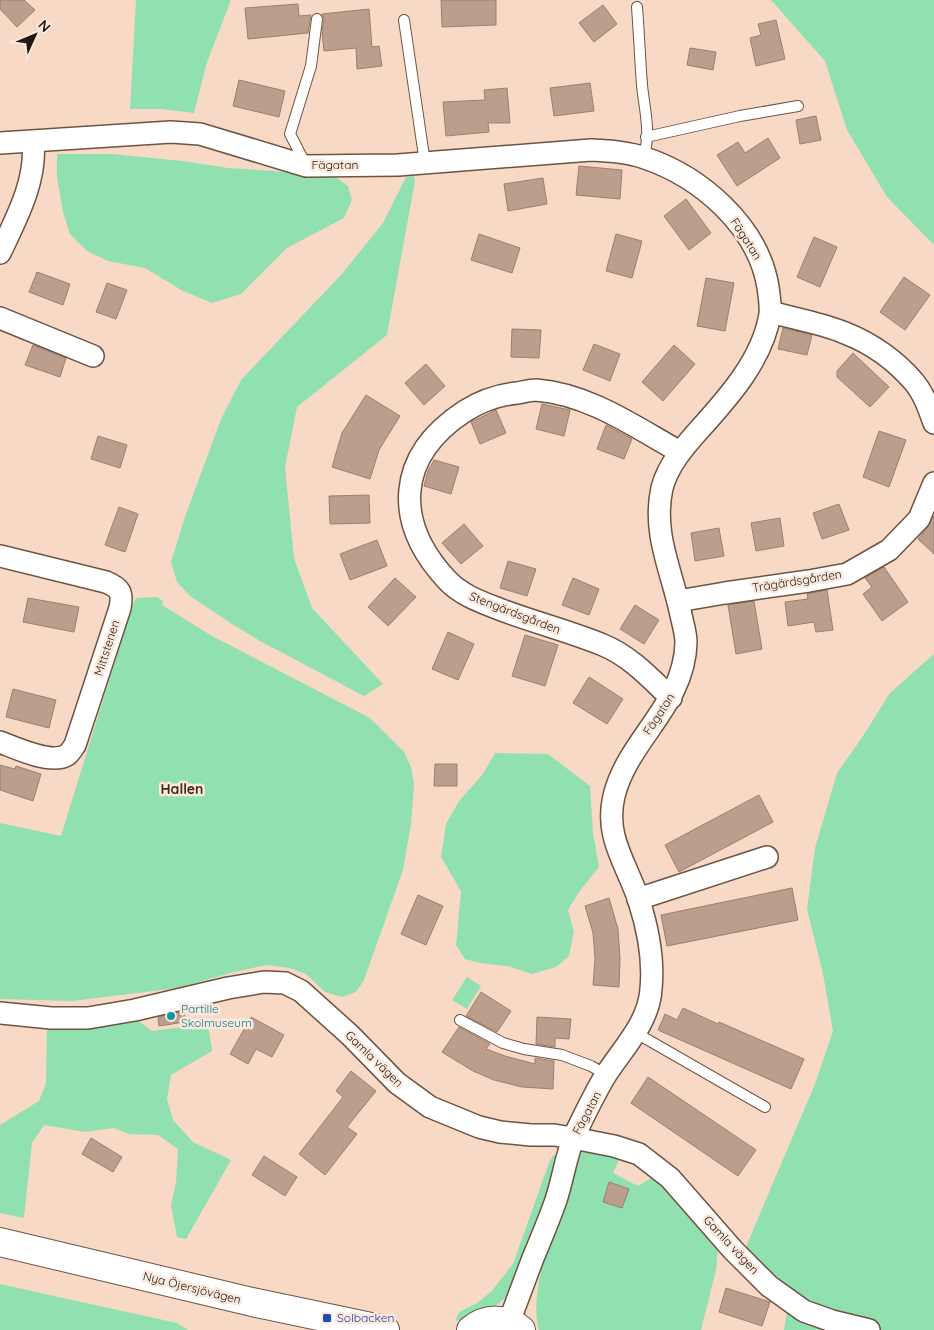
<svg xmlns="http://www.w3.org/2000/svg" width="934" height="1330" viewBox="0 0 934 1330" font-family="Quicksand,sans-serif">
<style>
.green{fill:#91e0b0}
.building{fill:#bc9e8c;stroke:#9c7f6e}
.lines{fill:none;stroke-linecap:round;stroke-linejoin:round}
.lane-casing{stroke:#6e5343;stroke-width:12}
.street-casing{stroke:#6e5343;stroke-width:24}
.secondary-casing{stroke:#6e5343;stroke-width:30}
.lane{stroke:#fff;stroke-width:10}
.street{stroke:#fff;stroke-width:21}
.secondary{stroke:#fff;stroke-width:28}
.culture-dot{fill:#0f9aa8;stroke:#fce9dd;stroke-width:2}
.transit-dot{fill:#1a4fb4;stroke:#fce9dd;stroke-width:2}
.labels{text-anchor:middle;stroke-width:5;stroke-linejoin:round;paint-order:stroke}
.street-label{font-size:12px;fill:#231811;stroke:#fce9dd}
.culture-label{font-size:12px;fill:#0d838f;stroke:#fce9dd;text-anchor:start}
.transit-label{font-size:12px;fill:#164399;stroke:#fce9dd;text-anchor:start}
.neighbourhood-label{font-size:14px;font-weight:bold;fill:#432b1b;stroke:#fce9dd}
</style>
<rect width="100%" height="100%" fill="#f8d9c5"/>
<g class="green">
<polygon points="136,0 231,0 207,62 194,113 161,109 130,109"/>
<polygon points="771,0 934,0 934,245 887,197 847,130 825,61"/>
<polygon points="57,154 112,154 183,161 228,168 333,175 348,186 352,200 344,218 287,248 241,294 212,303 183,291 145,268 108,261 87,251 70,234 63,212 57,177"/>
<polygon points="414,176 415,181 387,335 297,407 285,467 294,558 312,608 383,684 364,696 260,641 232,624 190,596 177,582 171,562 185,517 221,419 241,380 341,275 383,223 406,177"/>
<polygon points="157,597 163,601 162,605 212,636 370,718 404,752 411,767 414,784 411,824 403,870 364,980 356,992 342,997 325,992 306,974 290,968 266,965 234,972 178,988 72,1001 0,999 0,823 61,836 133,603 137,598"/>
<polygon points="934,654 934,1330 784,1330 787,1311 745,1249 815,1084 833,1031 823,974 807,909 815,848 837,773 863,736 890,693"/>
<polygon points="495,753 548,754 590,786 593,833 599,867 579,892 568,910 574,932 569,956 556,967 532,974 507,966 480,963 465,959 456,945 461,891 441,857 446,824 459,801 483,774"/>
<polygon points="467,977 481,986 467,1009 452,1000"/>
<polygon points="137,1020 152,1031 208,1024 212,1051 171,1075 167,1099 173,1120 193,1142 231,1160 186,1239 177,1237 171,1205 176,1183 178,1149 158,1135 129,1134 114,1128 85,1132 44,1125 32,1143 24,1218 0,1213 0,1125 39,1101 46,1083 47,1025"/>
<path d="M590 1149 621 1156 613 1173 638 1186 658 1174 718 1248 716 1270 701 1330H539C526 1290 562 1204 575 1163L583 1151Z"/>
<path d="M554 1155 557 1156 559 1167 509 1294C495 1309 476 1318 455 1321L459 1312 477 1303 491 1292 513 1264 550 1160Z"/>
<polygon points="0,1284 177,1323 188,1330 0,1330"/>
</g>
<g class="building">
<polygon points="0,0 24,0 35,10 17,27 0,9"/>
<polygon points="441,0 496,0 496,25 442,27"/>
<polygon points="298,4 299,16 311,15 308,33 248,39 245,8"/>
<polygon points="603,5 617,24 594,42 579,23"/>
<polygon points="369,9 372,47 379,46 382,66 357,69 356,48 324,51 322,32 324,19 322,14"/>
<polygon points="776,20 785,59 756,66 750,38 761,35 758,24"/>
<polygon points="690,48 716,52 713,70 687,65"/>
<polygon points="239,80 285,91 279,117 233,106"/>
<polygon points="590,83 594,111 554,116 550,88"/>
<polygon points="507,88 510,123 488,123 489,132 446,136 443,102 485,100 484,90"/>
<polygon points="816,116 821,140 800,144 796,120"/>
<polygon points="768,138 780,158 737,186 717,155 738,142 745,153"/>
<polygon points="579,166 622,170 620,199 576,195"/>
<polygon points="543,178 547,204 508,211 504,184"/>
<polygon points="686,199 711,233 689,250 664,216"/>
<polygon points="479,234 520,248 512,273 471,260"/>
<polygon points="616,234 642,241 632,278 606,271"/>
<polygon points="814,237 837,247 820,287 797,277"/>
<polygon points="37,272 70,284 63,305 29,292"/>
<polygon points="904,277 930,295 905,330 880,312"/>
<polygon points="706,278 734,283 725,331 697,326"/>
<polygon points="107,283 127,290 116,319 96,312"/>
<polygon points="783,328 812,335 807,355 778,349"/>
<polygon points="512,329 541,330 539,358 511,357"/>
<polygon points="594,344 620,354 610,381 583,370"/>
<polygon points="33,345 66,358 60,377 25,365"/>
<polygon points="674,345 695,364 663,401 642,382"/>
<polygon points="853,353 889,387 870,407 837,377 837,371"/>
<polygon points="426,364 445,386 424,405 405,383"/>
<polygon points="366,395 400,416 379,450 370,479 332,467 342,433"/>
<polygon points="542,404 570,410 564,436 536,429"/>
<polygon points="496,410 506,433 480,444 471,422"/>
<polygon points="606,425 632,439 624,459 597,449"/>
<polygon points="879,431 906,440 889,487 863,477"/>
<polygon points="98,436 127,445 120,468 91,459"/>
<polygon points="434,460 459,467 451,494 424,486 428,471"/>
<polygon points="369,495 370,523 330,524 329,496"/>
<polygon points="839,504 849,530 822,539 813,513"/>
<polygon points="119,507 138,514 125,552 105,545"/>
<polygon points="934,516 934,554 918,539 928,527"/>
<polygon points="780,518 784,546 756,551 751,523"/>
<polygon points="464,524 483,546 461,564 442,543"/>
<polygon points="719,528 724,556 695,561 691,533"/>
<polygon points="377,540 387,566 350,580 340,554"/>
<polygon points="508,561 536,569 527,596 500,588"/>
<polygon points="884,567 908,602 882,621 863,594 872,587 865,578"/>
<polygon points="395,578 416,597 388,626 368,607"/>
<polygon points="573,578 599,589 589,615 562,605"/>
<polygon points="827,590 833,630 816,632 814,622 788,626 785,602 808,599 807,594"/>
<polygon points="28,598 79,607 74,632 23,622"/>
<polygon points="754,601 762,649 736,654 728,605"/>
<polygon points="635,605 659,620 644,644 620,629"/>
<polygon points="448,632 474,644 458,680 432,669"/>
<polygon points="525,635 558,645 545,686 512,676"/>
<polygon points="589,677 623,699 607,724 573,703"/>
<polygon points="13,689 56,700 49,728 6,717"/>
<polygon points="435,764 457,764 457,786 434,786"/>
<polygon points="0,765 15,769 16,766 41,774 33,801 0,790"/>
<polygon points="759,795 773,822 679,872 665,845"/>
<polygon points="792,888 798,920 667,946 661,915"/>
<polygon points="418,895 443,906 426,945 401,934"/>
<polygon points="609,898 618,929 620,959 619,987 593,985 595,958 593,933 585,906"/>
<polygon points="481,992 511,1011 497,1032 466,1016"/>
<polygon points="683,1008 718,1024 719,1022 804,1059 791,1089 658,1030 665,1014 677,1020"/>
<polygon points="184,1011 185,1022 159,1026 158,1017"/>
<polygon points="251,1017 284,1035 272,1057 256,1049 248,1064 230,1054"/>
<polygon points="537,1017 571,1019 569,1039 555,1038 555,1047 536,1044"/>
<polygon points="459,1027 490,1044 486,1049 505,1056 535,1064 535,1058 554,1061 553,1089 522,1087 494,1080 473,1071 442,1052"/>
<polygon points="351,1071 376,1091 347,1127 357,1134 325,1175 299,1154 343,1097 336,1091"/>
<polygon points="648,1077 756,1150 738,1176 631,1103"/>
<polygon points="91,1138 122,1157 113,1172 82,1154"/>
<polygon points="264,1156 297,1177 285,1196 252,1175"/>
<polygon points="609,1182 629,1189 622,1208 603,1202"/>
<polygon points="726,1288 770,1302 762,1326 719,1312"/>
</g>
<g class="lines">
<g class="lane-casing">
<g id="lane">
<path d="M637 7C639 33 640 59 642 85 644 108 652 135 643 157"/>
<polyline points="404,20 425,163"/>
<polyline points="646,137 740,116 798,106"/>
<polyline points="305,163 290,134 311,66 317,19"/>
<polyline points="460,1020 503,1043 524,1049 562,1055 591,1066 607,1075"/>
<polyline points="636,1033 765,1107"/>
</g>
</g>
<g class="street-casing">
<g id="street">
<path d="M0 143 171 132 200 134 306 166 398 165 591 150C609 151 628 152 645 158 701 177 758 226 768 287 769 295 771 306 770 314 763 359 728 398 699 430 684 447 668 465 662 488 652 534 672 571 681 615 683 624 686 634 686 642 685 705 628 739 614 796 604 837 627 864 639 901 648 929 654 959 651 989 649 1022 624 1047 607 1073 595 1092 585 1114 575 1134 566 1155 563 1179 556 1200 549 1220 541 1239 533 1258 525 1279 517 1301 509 1322"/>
<path d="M0 253C16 219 37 181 33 142"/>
<path d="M771 312C795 319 822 323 845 333 871 343 896 361 914 382 924 394 929 409 934 423"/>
<polyline points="0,318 93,356"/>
<path d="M0 556 106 582C120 588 123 592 120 608L75 745C73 748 70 753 67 755 51 765 16 748 0 742"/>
<polyline points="678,601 725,593 809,581 847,574 889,550 919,519 934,483"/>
<path d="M671 698C650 678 630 656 603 645 569 631 533 622 499 609 481 602 461 595 447 580 393 522 396 456 465 411 481 401 497 395 517 393 523 392 530 390 536 390 589 394 635 427 680 452"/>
<polyline points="638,899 767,857"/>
<polyline points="0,1013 51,1018 88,1018 135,1010 228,988 264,982 285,983 301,991 350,1035 397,1083 430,1107 479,1127 500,1132 531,1135 554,1135 573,1138 614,1146 639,1154 670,1178 733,1250 769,1286 804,1311 832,1321 869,1330"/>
</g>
</g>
<g class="secondary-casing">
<g id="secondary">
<polyline points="0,1242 252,1302 385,1330"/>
<path d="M471 1330C487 1317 506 1318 521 1330"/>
</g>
</g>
<use href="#lane" class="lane"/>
<use href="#street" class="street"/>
<use href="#secondary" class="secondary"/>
</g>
<circle class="culture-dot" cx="171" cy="1016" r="5"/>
<rect class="transit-dot" x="322" y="1313" width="10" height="10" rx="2.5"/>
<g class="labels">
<g class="street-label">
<text x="335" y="169">Fägatan</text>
<text transform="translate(746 239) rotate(57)" y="4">Fägatan</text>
<text transform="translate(797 581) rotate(-9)" y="4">Trägärdsgården</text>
<text transform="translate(515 613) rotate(21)" y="4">Stengärdsgården</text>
<text transform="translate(107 648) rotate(-72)" y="4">Mittstenen</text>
<text transform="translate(659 714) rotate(-57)" y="4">Fägatan</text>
<text transform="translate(374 1059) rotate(44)" y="4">Gamla vägen</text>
<text transform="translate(587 1113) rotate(-62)" y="4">Fägatan</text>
<text transform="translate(731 1245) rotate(47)" y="4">Gamla vägen</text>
<text transform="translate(192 1288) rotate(14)" y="4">Nya Öjersjövägen</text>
</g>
<g class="culture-label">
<text x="181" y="1013">Partille<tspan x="181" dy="14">Skolmuseum</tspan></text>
</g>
<g class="transit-label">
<text x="337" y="1322">Solbacken</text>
</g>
<g class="neighbourhood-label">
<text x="182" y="794">Hallen</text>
</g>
</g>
<g transform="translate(35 35) rotate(46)" stroke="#fce9dd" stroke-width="4" paint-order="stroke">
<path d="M0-4L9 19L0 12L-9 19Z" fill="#231811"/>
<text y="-8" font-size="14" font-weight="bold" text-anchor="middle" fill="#231811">N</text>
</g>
</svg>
